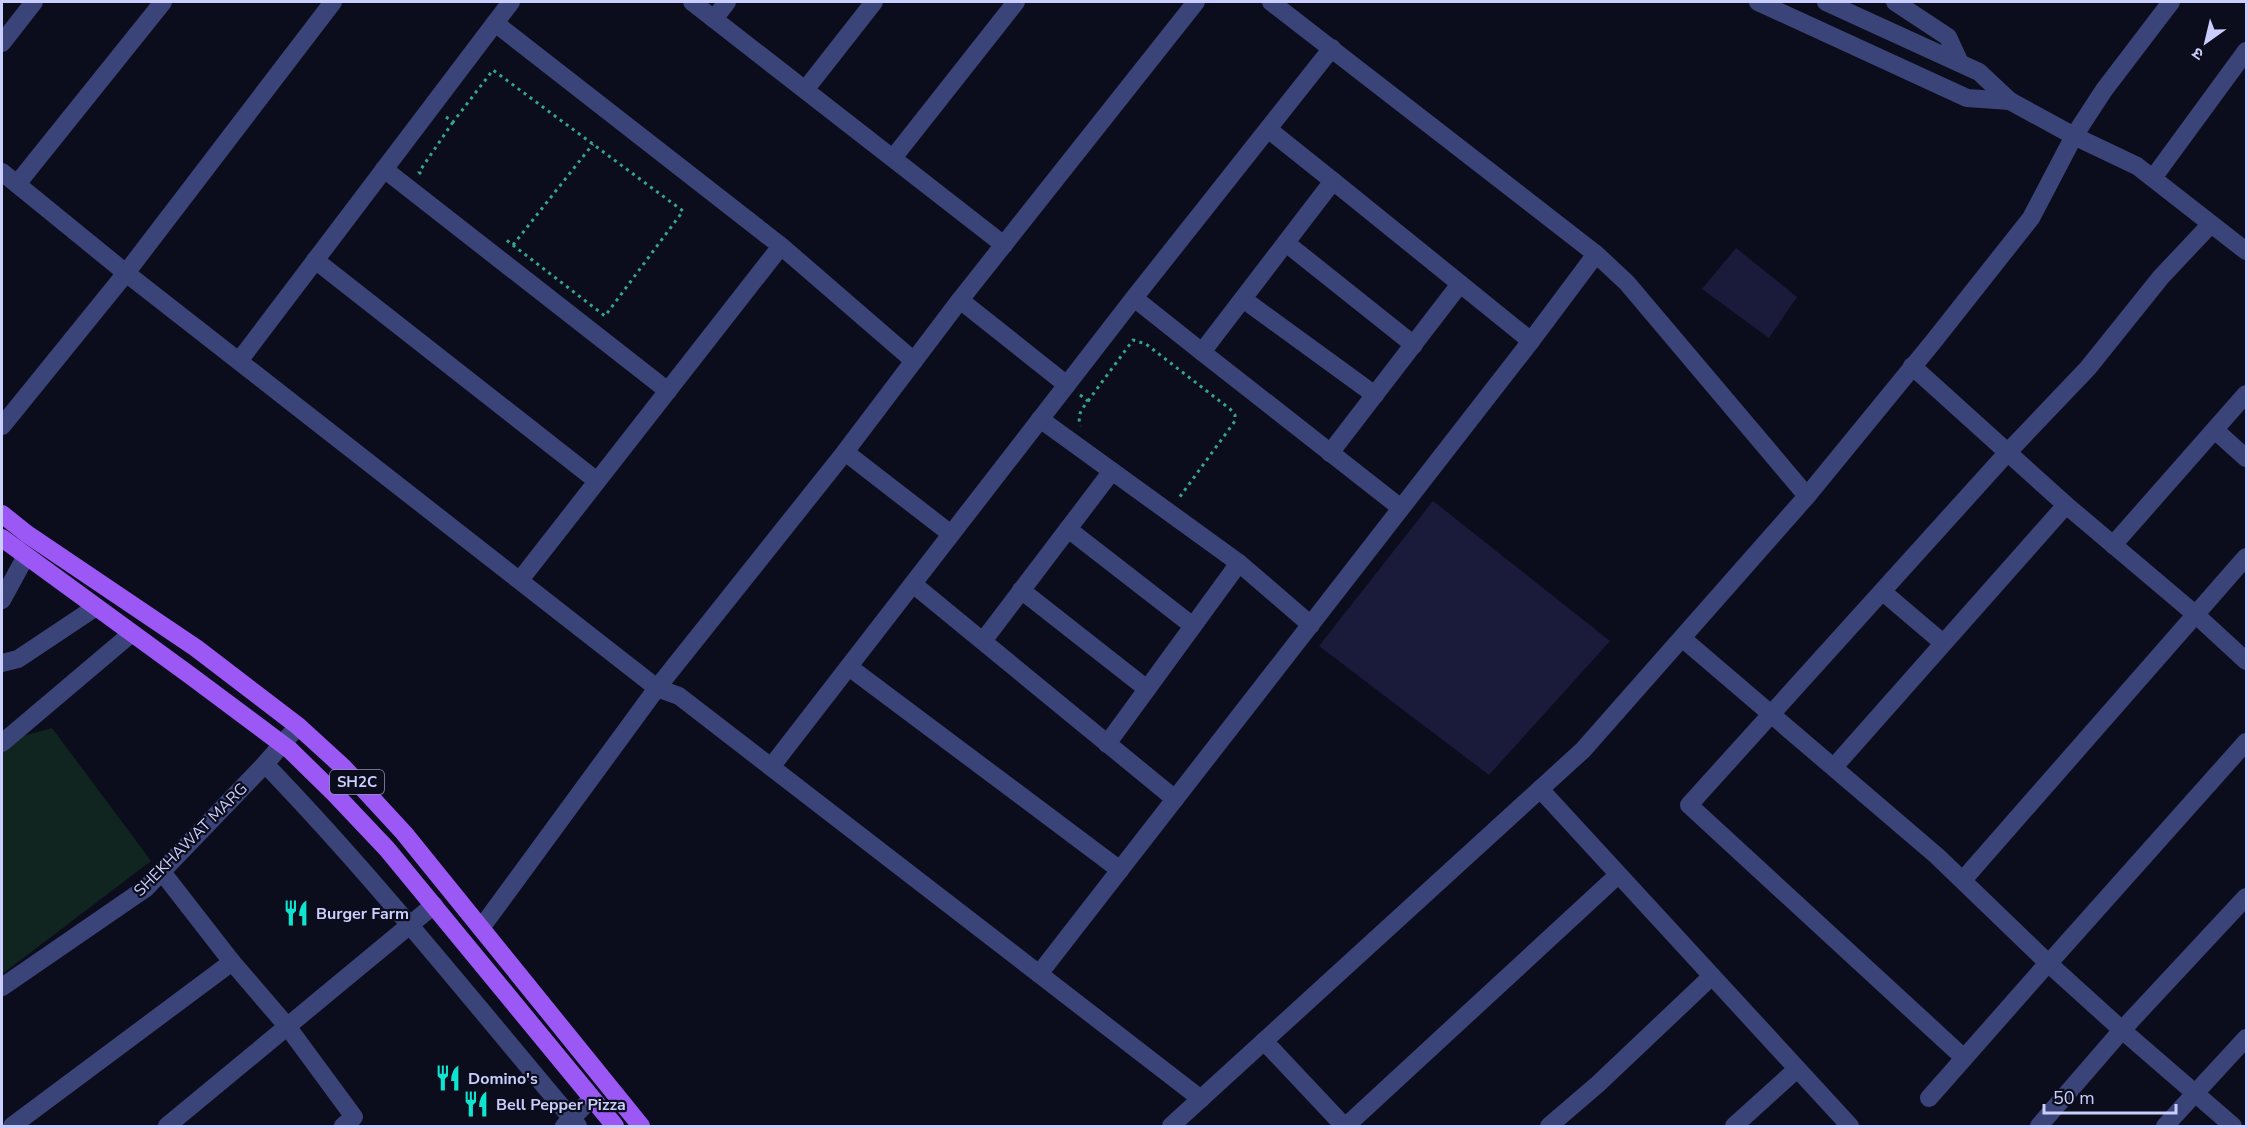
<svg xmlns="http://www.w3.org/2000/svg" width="2248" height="1128" viewBox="0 0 2248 1128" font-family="'Nunito Sans','Noto Sans Devanagari',sans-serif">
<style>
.green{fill:#102520}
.building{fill:#1a1a3b}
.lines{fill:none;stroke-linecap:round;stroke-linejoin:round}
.path{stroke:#34a689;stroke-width:3;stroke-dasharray:3 4.5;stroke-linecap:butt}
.minor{stroke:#3a4478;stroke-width:18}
.major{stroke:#9b58f5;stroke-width:18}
.labels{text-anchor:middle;stroke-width:4.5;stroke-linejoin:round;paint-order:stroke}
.shield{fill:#0c0d1c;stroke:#9194b9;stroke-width:1.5}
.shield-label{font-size:15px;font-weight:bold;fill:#cacefc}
.street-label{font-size:16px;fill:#cacefc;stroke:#0c0d1c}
.poi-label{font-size:16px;font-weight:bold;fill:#cacefc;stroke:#0c0d1c;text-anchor:start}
</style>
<rect width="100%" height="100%" fill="#0c0d1c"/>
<polygon class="green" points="52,728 151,861 2,974 2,742"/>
<g class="building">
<polygon points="1736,248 1797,297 1769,338 1702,289"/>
<polygon points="1433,501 1610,641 1489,775 1319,646"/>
</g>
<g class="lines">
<g class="path">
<polyline points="446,117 453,122 493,70 683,211 605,316 505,239"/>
<polyline points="421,174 419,172 453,122"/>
<polyline points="513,245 593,144"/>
<path d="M1080 395 1088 401C1082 409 1076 416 1081 426"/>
<polyline points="1088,401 1133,340 1146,344 1230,409 1235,415 1235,421 1179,498"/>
</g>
<g class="minor">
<polyline points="692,2 1004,245"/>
<polyline points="1758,2 1967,98 2010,101 1979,72 1826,2"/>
<polyline points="1895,2 1948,37 1960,63"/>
<polyline points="714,19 727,2"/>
<polyline points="495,23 511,2"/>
<polyline points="2,43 34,2"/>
<polyline points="805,90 874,2"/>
<polyline points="2010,101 2074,136 2104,90 2171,2"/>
<polyline points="1268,129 1333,181"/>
<polyline points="893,158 1016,2"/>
<polyline points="384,169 668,391"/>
<polyline points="2,172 126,273 657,688 679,696 1201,1099"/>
<polyline points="2153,178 2246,51"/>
<polyline points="17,184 163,2"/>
<polyline points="1286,243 1414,345"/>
<polyline points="781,246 914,361"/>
<polyline points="1596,254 1627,283 1807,496"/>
<polyline points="315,260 597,481"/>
<polyline points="1134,298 1202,352 1333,181 1531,341"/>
<polyline points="1243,299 1375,395"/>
<polyline points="960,300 1067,385"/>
<polyline points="1202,352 1401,508"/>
<polyline points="239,361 495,23 781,246 520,580"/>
<polyline points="1912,366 2066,505 2195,614 2246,661"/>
<polyline points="1040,419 1239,563"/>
<polyline points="2,426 126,273 333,2"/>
<polyline points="2216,431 2246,458"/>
<polyline points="845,452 951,534"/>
<polyline points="1330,453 1460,284"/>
<polyline points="1068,529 1193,626"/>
<polyline points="2113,545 2246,394"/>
<polyline points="913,584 1175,799"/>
<polyline points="1021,590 1147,689"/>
<polyline points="1883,592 1943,643"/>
<polyline points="2,600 26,556"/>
<polyline points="1682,638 1937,856 2048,963 2122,1030 2233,1126"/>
<polyline points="983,641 1112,471"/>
<polyline points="2,663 18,659 96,607"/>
<polyline points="849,667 1120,870"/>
<polyline points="2,743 132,633"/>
<polyline points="1107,744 1239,563 1311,625"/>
<path d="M265 764C376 879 475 1004 578 1126"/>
<polyline points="771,767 1134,298 1332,48"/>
<polyline points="1834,767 2066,505"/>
<polyline points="1540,789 1850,1126"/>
<polyline points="162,872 232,962 287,1026 354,1117 343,1126"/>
<polyline points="1963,880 2246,557"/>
<polyline points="481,928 657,688 845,452 960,300 1196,2"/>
<polyline points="2049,963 2246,742"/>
<polyline points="1039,974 1531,341 1596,254 1271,2"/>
<polyline points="2,987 146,888 265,764 298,726"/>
<polyline points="1264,1041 1344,1126"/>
<polyline points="1964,1058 1689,805 2008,452 2088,368 2161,277 2210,225"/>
<polyline points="1929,1098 2048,963"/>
<polyline points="12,1126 232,962"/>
<polyline points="167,1126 434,905"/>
<polyline points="564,1126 591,1099"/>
<polyline points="1171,1126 1583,750 1807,496 1933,342 2031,218 2074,136 2137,166 2246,251"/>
<polyline points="1346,1126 1618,875"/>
<polyline points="1549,1126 1598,1084 1712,976"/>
<polyline points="1734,1126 1797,1069"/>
<polyline points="2039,1126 2122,1030 2246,897"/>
<polyline points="2165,1126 2246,1038"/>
</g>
<g class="major">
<polyline points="2,514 27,534 196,648 298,726 344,768 404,833 641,1126"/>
<polyline points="2,538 191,676 290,750 334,793 387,849 615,1126"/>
</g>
</g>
<defs>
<g id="restaurant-bare" transform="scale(2.07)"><path d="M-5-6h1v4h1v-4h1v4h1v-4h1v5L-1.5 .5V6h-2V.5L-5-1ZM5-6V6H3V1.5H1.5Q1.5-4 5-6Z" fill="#0ee4cf" stroke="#0c0d1c" stroke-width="2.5" paint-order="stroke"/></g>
</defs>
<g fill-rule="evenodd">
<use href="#restaurant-bare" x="296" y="913"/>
<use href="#restaurant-bare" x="448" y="1078"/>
<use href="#restaurant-bare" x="476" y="1104"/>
</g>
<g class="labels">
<rect class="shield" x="330" y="770" width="54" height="24" rx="4.5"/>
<g class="shield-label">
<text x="357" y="787">SH2C</text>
</g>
<g class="street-label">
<text transform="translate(190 839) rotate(-45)" y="6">SHEKHAWAT MARG</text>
</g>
<g class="poi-label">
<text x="316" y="919">Burger Farm</text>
<text x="468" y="1084">Domino's</text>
<text x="496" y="1110">Bell Pepper Pizza</text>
</g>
</g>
<rect width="2248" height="1128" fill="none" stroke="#cacefc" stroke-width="6"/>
<g transform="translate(2206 42) rotate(214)" stroke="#0c0d1c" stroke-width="4.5" paint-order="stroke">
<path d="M0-4.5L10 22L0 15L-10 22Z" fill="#cacefc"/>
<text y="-9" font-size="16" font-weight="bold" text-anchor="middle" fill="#cacefc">उ</text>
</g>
<path d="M2044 1104v9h132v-9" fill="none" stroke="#cacefc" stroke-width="3"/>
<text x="2053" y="1104" font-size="18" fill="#cacefc" stroke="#0c0d1c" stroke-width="4.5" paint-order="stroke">50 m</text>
</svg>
